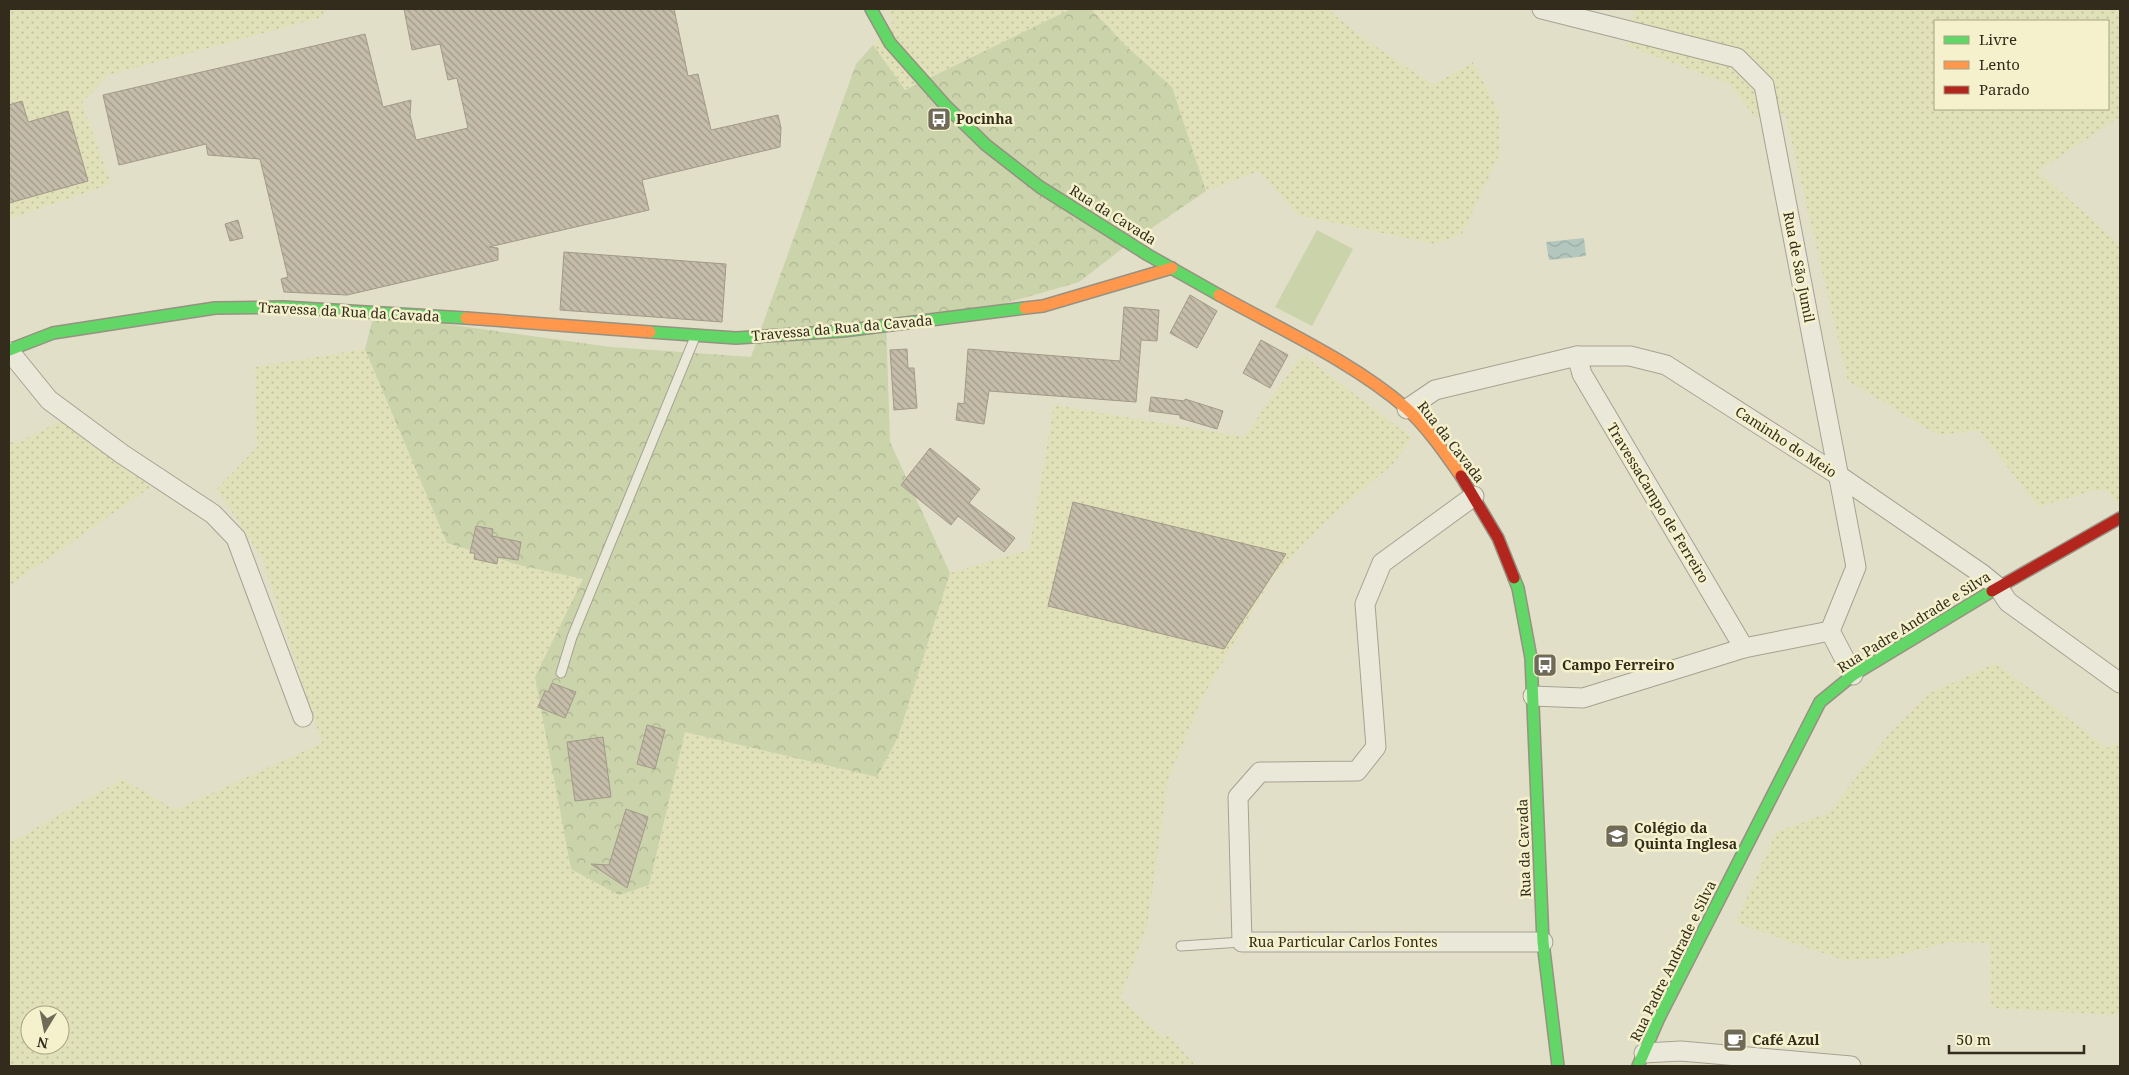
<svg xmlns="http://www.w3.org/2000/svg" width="2129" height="1075" viewBox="0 0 2129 1075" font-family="'Noto Serif',serif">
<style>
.farmland{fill:url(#farmland-dots);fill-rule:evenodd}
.green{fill:#cad3aa}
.forest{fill:url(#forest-crowns)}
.water{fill:url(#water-waves)}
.building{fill:url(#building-back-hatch);stroke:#a19a88}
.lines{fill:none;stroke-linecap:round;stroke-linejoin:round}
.lane-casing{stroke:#a6a292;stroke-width:11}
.street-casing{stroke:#a6a292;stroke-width:21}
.fast-casing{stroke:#969182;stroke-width:14}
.slow-casing{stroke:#969182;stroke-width:14}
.jam-casing{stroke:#969182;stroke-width:14}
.lane{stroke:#eae8d9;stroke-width:9}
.street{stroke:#eae8d9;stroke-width:19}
.fast{stroke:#63d668;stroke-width:11}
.slow{stroke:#ff974d;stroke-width:11}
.jam{stroke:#b3261e;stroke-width:11}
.labels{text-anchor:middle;stroke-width:5;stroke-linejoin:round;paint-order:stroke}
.poi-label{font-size:14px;font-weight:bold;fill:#332b1b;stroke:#f4f1cc;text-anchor:start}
.street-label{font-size:14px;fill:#332b1b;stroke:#f4f1cc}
</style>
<defs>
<pattern id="farmland-dots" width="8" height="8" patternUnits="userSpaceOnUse" patternTransform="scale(1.25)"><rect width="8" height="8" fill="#e0e1b8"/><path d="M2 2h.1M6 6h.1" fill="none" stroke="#c1c19e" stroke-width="1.8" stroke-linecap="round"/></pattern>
<pattern id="forest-crowns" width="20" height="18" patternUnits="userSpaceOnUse" patternTransform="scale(1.25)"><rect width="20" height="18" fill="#cad3aa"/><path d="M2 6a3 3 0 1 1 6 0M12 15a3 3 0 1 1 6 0" fill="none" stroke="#aeb592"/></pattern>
<pattern id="water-waves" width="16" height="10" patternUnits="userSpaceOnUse" patternTransform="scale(1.25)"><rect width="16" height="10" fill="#b4c7bf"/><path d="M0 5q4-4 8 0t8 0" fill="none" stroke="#9baba4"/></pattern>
<pattern id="building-back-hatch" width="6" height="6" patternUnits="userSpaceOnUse" patternTransform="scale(1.25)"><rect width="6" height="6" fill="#c5bda9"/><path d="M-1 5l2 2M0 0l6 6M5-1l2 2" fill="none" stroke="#a19a89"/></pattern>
</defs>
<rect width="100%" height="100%" fill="#e2dfc8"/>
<g class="farmland">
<polygon points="9,9 325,9 322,17 108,75 82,103 111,184 9,219"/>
<polygon points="885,9 1071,9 904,90 873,45 893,22"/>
<polygon points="1091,9 1328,9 1357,34 1433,85 1473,62 1499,113 1500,153 1462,234 1435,244 1298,215 1259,171 1206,191 1172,87 1126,46"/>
<path d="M1635 9H2120V117L2038 171 2120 245V504L2107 491 2094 490 2038 507 1979 430 1938 435 1848 381 1785 113 1755 117 1729 84 1628 46ZM1935 21H2108V109H1935Z"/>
<path d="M365 349 447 543 523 566 583 579 535 677 649 885 685 732 877 777 898 737 950 573 1029 550 1054 405 1244 437 1302 354 1412 438 1394 463 1326 521 1273 576 1203 696 1168 780 1147 927 1120 998 1162 1037 1169 1036 1196 1066H9V837L13 841 123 779 175 810 322 743 262 558 217 489 257 447 255 367ZM30 1015H60V1045H30Z"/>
<polygon points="60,421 151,487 9,586 9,440 16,444"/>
<polygon points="1996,663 2107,748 2120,742 2120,1015 1991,1008 1990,943 1949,942 1888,958 1844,960 1736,923 1776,832 1829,813 1888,735 1928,694"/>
</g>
<polygon class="green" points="1317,230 1353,249 1312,326 1275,307"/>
<polygon class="forest" points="1071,9 1091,9 1126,46 1172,87 1206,191 1127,245 1079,282 968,314 886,320 890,442 950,573 898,737 877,777 685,732 649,885 619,895 571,869 535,677 583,579 523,566 447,543 365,349 374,314 611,347 751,357 856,64 873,45 905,90"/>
<polygon class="water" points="1584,238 1586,256 1549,260 1546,242"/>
<g class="building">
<polygon points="404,9 674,9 688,76 698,74 711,130 778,115 781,128 780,147 642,180 649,210 489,247 498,248 498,260 347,295 284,292 281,279 288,277 260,159 208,155 206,144 119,165 103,95 365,34 383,107 411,100 410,115 416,140 468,128 457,78 448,80 440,44 412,50"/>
<polygon points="22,101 28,122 68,111 88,181 9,203 9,105"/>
<polygon points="238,220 243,238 230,241 225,224"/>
<polygon points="564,252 726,264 722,322 560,310"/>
<polygon points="1190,295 1217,311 1197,348 1170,333"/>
<polygon points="1124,307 1159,310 1157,341 1141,340 1136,402 989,391 984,424 956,420 958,403 964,404 968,349 1120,361"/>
<polygon points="1261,340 1288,355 1270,388 1243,373"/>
<polygon points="907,349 908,368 914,368 917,408 894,410 890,350"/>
<polygon points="1151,397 1185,401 1185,399 1223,411 1217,429 1180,418 1180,415 1149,411"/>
<polygon points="930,448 980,489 969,503 1015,538 1004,552 958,516 951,525 901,485"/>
<polygon points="1073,502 1286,554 1224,649 1048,606"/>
<polygon points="476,526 493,529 492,536 521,542 518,560 498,557 497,564 474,559 475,553 470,553"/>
<polygon points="552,683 576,692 565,718 538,707 545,691 548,692"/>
<polygon points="647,725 665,730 655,769 637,764"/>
<polygon points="603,737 611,797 575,801 567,742"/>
<polygon points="626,809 648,817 627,888 591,864 609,865"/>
</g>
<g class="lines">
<g class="lane-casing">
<g id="lane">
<polyline points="561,673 572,637 695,337"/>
<polyline points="1181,946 1242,942"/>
</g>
</g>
<g class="street-casing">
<g id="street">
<polyline points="1542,9 1737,58 1764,85 1856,567 1830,631 1853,675"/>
<polyline points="10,352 49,400 122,454 213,514 236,538 303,717"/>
<polyline points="1577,356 1582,374 1744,648"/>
<polyline points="1407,409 1435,390 1577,356 1630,356 1666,365 1838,475 1982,574 1998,587 2008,602 2120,683"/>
<polyline points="1474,496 1382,563 1365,604 1376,747 1357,771 1260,772 1238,797 1242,942 1543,942"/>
<polyline points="1533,696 1583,698 1744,648 1830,631"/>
<polyline points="1644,1053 1681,1051 1851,1066"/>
</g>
</g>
<g class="fast-casing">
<g id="fast">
<polyline points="871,9 890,43 945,105 986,145 1040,187 1148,255 1219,295"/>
<polyline points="650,332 736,338 843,331 1025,308"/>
<polyline points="9,350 53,333 215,308 283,307 466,318"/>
<polyline points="1514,578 1518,588 1531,658 1543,942 1558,1066"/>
<polyline points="1638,1066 1659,1018 1820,702 1853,675 1992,591"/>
</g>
</g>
<g class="slow-casing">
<g id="slow">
<path d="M1219 295C1280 329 1353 362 1406 408 1427 427 1445 453 1461 476"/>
<polyline points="1025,308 1043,306 1172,268"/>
<polyline points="466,318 650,332"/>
</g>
</g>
<g class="jam-casing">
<g id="jam">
<polyline points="1461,476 1498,538 1514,578"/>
<polyline points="1992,591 2120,518"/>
</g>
</g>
<use href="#lane" class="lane"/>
<use href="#street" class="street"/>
<use href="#fast" class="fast"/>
<use href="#slow" class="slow"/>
<use href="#jam" class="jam"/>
</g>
<defs>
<g id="bus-square" transform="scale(1.25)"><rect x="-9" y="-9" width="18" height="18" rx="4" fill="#706a58" stroke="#f4f1cc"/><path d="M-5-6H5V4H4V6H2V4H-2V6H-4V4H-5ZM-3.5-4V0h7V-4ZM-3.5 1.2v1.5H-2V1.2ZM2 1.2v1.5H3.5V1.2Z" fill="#fff"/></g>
<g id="school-square" transform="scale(1.25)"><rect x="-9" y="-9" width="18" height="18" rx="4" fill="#706a58" stroke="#f4f1cc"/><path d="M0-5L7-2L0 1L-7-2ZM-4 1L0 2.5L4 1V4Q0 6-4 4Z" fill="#fff"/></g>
<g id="cafe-square" transform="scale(1.25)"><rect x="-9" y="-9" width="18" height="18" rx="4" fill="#706a58" stroke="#f4f1cc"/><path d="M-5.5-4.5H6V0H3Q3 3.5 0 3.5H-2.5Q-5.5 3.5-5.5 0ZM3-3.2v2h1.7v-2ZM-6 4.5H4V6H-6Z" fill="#fff"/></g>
</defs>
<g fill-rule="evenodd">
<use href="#bus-square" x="939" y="119"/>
<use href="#bus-square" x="1545" y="665"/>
<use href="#school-square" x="1617" y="836"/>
<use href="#cafe-square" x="1735" y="1040"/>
</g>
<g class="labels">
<g class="poi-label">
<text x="956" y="124">Pocinha</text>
<text x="1562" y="670">Campo Ferreiro</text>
<text x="1634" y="833">Colégio da<tspan x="1634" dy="16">Quinta Inglesa</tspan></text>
<text x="1752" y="1045">Café Azul</text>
</g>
<g class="street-label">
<text transform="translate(1113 215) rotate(32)" y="5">Rua da Cavada</text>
<text transform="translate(1799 267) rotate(79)" y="5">Rua de São Jumil</text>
<text transform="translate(349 312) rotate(3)" y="5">Travessa da Rua da Cavada</text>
<text transform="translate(842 328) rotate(-5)" y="5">Travessa da Rua da Cavada</text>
<text transform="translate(1451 442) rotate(52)" y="5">Rua da Cavada</text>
<text transform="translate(1786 442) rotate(33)" y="5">Caminho do Meio</text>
<text transform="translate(1658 503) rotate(59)" y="5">TravessaCampo de Ferreiro</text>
<text transform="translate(1914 622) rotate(-32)" y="5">Rua Padre Andrade e Silva</text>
<text transform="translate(1524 848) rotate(-92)" y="5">Rua da Cavada</text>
<text x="1343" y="947">Rua Particular Carlos Fontes</text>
<text transform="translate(1673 961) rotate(-64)" y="5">Rua Padre Andrade e Silva</text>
</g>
</g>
<rect width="2129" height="1075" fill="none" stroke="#332b1b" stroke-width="20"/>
<rect x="1934" y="20" width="175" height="90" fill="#f4f1cc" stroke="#a7a285"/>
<rect x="1944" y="36" width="25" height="8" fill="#63d668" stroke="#a7a285"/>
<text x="1979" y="45" font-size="15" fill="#332b1b">Livre</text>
<rect x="1944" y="61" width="25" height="8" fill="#ff974d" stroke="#a7a285"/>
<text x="1979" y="70" font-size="15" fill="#332b1b">Lento</text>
<rect x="1944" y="86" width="25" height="8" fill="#b3261e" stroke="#a7a285"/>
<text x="1979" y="95" font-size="15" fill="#332b1b">Parado</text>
<g transform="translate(45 1030) rotate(190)"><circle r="24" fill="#f4f1cc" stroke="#a7a285"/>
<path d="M0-4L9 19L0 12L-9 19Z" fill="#706a58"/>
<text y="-8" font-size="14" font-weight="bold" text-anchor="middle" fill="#332b1b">N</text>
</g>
<path d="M1949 1045v8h135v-8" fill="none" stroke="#332b1b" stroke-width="2.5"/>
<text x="1956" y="1045" font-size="15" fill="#332b1b" stroke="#f4f1cc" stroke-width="4" paint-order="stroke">50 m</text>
</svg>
